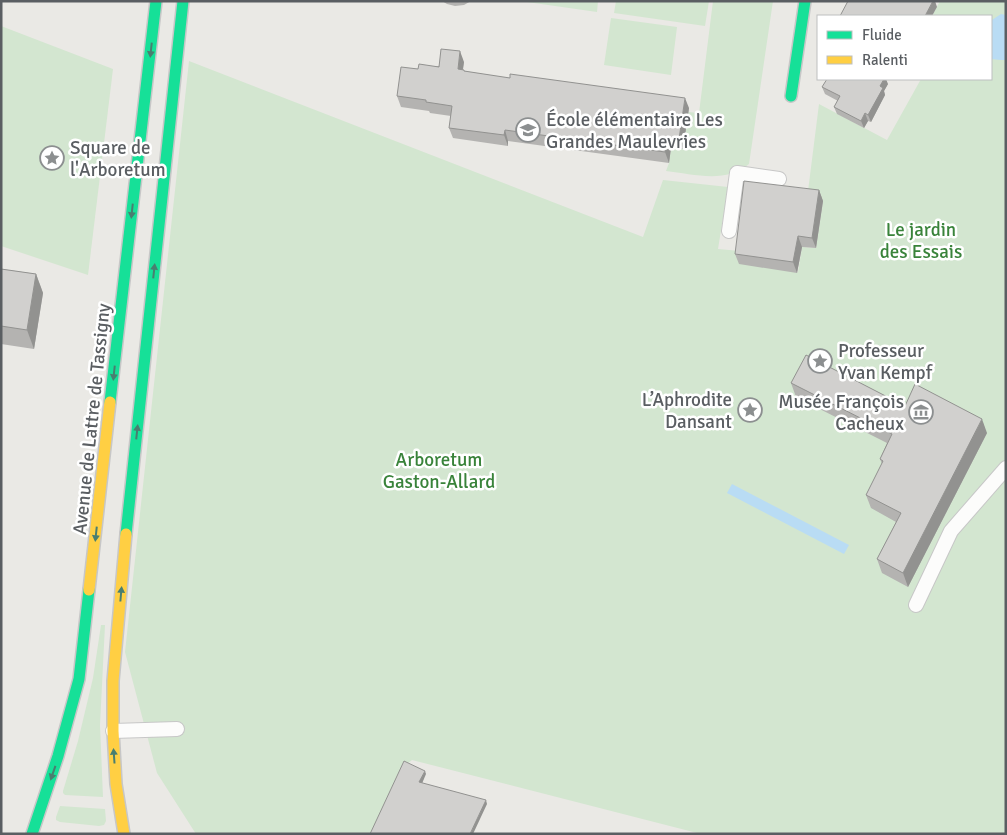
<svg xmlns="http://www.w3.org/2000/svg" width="1007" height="835" viewBox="0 0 1007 835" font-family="Signika,sans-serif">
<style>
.green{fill:#d3e6d0}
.water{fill:#b9dcf4}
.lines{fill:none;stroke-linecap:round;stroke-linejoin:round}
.lane-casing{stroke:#c7c7c7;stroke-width:16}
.fast-casing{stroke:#c7c7c7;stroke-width:14}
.slow-casing{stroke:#c7c7c7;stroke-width:14}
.lane{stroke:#fcfcfb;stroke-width:14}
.fast{stroke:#16e098;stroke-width:11}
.slow{stroke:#ffcf43;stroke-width:11}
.wall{fill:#b4b3b1}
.shaded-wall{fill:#929290}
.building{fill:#d1d0ce;stroke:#929290}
.oneway{fill:#497e70}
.labels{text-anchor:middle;stroke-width:5;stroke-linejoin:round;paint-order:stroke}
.poi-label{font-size:19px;fill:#5a5e62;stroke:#fff;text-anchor:start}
.park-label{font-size:19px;fill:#39833a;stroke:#fff}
.street-label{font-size:19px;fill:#5a5e62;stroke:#fff}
</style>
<rect width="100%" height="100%" fill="#eae9e5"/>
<g class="green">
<polygon points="520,1 598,1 597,12"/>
<polygon points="616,1 709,1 705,26 614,13"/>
<path d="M713 1H773L749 164C726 184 693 174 666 171L669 163 671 148 683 149 688 112 699 113Z"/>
<polygon points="940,1 1006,1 1006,834 701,834 412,760 406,765 374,834 196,834 157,773 125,652 189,61 643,237 663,180 728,187 718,249 740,251 798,272 802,247 816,248 823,201 807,199 819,104 887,140 921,79 991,79 991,16 932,16"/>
<polygon points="611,18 677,27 671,75 604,65"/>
<polygon points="1,26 113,69 88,275 1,246"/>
<polygon points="101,625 105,625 100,725 103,797 65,795 63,793 63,791 78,741 93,678"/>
<polygon points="60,806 105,809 106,821 104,825 99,826 60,822 56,820 56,817"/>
</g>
<g class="water">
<polygon points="1001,14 1006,15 1006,60 1001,60 991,59 991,49 992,45 991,25 992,20"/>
<polygon points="732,484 849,545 844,554 727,493"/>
</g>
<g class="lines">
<g class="lane-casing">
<g id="lane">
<polyline points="729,231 737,173 779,179"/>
<polyline points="916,605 951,531 1006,468"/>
<polyline points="113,731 177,729"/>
</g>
</g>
<g class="fast-casing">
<g id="fast">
<polyline points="791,96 805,1"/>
<polyline points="110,402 156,1"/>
<polyline points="126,534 183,1"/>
<polyline points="32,834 58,756 79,679 89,590"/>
</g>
</g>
<g class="slow-casing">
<g id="slow">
<polyline points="89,590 110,402"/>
<polyline points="124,834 116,784 113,731 113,681 126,534"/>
</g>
</g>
<use href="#lane" class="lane"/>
<use href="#fast" class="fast"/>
<use href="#slow" class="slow"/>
</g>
<g class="wall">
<polygon points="442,1 471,1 464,5 455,6 447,4"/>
<polygon points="464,62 463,70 464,71 689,108 683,149 671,148 669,163 508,141 508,146 453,138 449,128 451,116 430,113 429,111 401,107 397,96 418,69"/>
<polygon points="888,84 884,91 885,95 871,122 868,121 864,128 837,114 834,107 838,101 825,94 822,87"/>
<polygon points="819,190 823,201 816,248 802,247 797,273 739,264 735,254"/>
<polygon points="1,269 36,274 43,293 34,349 1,344"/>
<polygon points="791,383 905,406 987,433 908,587 882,573 877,559 896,522 871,508 866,495 882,464 880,459 887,443 796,397"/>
</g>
<g class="shaded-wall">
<polygon points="933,1 935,1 937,7 932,16 925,16"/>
<polygon points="460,51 464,62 461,80 458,69"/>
<polygon points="884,79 886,79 888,84 884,91 885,95 871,122 868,115 880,86"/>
<polygon points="685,98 689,108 683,149 679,139"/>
<polygon points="865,113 868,121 864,128 861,121"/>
<polygon points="505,130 508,141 508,146 504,135"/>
<polygon points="667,137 671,148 669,163 665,152"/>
<polygon points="819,190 823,201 816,248 812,238"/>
<polygon points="798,236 802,247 797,273 793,262"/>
<polygon points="36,274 43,293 34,349 27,330"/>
<polygon points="982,419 987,433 908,587 903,573"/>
<polygon points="425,771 426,774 421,786 419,782"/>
<polygon points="486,800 487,804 473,834 470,834"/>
</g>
<g class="building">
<polygon points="848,1 933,1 925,16 840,16"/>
<polygon points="441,49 460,51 458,69 464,70 464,71 510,78 510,74 685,98 679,139 667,137 665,152 505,130 504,135 449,128 452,106 426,102 426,100 397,96 401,67 418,69 419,64 439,67"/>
<polygon points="827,79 884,79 880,86 883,88 868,115 865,113 861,121 834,107 840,96 822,87"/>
<polygon points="744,181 819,190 812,238 798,236 793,262 735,254"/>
<polygon points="1,269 36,274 27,330 1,326"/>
<polygon points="806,355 905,406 915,384 982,419 903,573 877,559 901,513 866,495 883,461 880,459 892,434 791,383"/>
<polygon points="404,761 425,771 419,782 486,800 470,834 370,834"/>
</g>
<defs><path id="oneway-solid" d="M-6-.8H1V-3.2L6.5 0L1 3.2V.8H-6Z" transform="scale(1.25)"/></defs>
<g class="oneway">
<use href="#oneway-solid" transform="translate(151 50) rotate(96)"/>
<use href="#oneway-solid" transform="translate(132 211) rotate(96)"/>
<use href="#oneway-solid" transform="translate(154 271) rotate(-84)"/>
<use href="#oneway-solid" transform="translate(114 373) rotate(96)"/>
<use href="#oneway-solid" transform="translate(137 432) rotate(-84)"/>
<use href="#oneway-solid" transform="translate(96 534) rotate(96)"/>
<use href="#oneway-solid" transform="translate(121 594) rotate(-85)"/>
<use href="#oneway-solid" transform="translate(114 756) rotate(-94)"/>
<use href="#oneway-solid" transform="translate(53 773) rotate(109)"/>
</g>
<defs>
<g id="school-ring" transform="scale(1.25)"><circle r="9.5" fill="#fff" stroke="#8c8f90" stroke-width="1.5"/><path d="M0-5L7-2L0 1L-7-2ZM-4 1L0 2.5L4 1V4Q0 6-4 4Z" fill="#8c8f90"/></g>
<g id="sight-ring" transform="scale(1.25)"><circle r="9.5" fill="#fff" stroke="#8c8f90" stroke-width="1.5"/><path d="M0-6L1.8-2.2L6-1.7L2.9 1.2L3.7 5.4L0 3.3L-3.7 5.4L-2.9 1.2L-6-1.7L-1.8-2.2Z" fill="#8c8f90"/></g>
<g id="museum-ring" transform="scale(1.25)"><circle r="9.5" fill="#fff" stroke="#8c8f90" stroke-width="1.5"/><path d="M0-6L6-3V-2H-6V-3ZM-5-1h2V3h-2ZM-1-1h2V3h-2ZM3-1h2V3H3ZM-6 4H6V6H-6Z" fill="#8c8f90"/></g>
</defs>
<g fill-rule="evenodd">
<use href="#school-ring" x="528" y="130"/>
<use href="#sight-ring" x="52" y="158"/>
<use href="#sight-ring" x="820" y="361"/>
<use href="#sight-ring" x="750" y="410"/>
<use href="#museum-ring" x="921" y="412"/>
</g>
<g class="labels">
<g class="poi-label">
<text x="546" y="126">École élémentaire Les<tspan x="546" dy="22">Grandes Maulevries</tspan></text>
<text x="70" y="154">Square de<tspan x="70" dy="22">l'Arboretum</tspan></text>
<text x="838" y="357">Professeur<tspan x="838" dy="22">Yvan Kempf</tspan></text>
<text x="732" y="406" text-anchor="end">L’Aphrodite<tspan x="732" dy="22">Dansant</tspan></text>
<text x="904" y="408" text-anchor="end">Musée François<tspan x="904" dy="22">Cacheux</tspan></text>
</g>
<g class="park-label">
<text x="921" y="236">Le jardin<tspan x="921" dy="22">des Essais</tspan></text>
<text x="439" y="466">Arboretum<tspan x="439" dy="22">Gaston-Allard</tspan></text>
</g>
<g class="street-label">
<text transform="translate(91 419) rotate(-84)" y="7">Avenue de Lattre de Tassigny</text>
</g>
</g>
<rect width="1007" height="835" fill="none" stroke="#5a5e62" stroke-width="5"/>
<rect x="817" y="15" width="175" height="65" fill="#ffffff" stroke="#bdbfc0"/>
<rect x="827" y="31" width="25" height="8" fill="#16e098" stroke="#bdbfc0"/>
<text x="862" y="40" font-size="15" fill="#5a5e62">Fluide</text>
<rect x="827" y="56" width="25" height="8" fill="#ffcf43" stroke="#bdbfc0"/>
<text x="862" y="65" font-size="15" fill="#5a5e62">Ralenti</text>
</svg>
